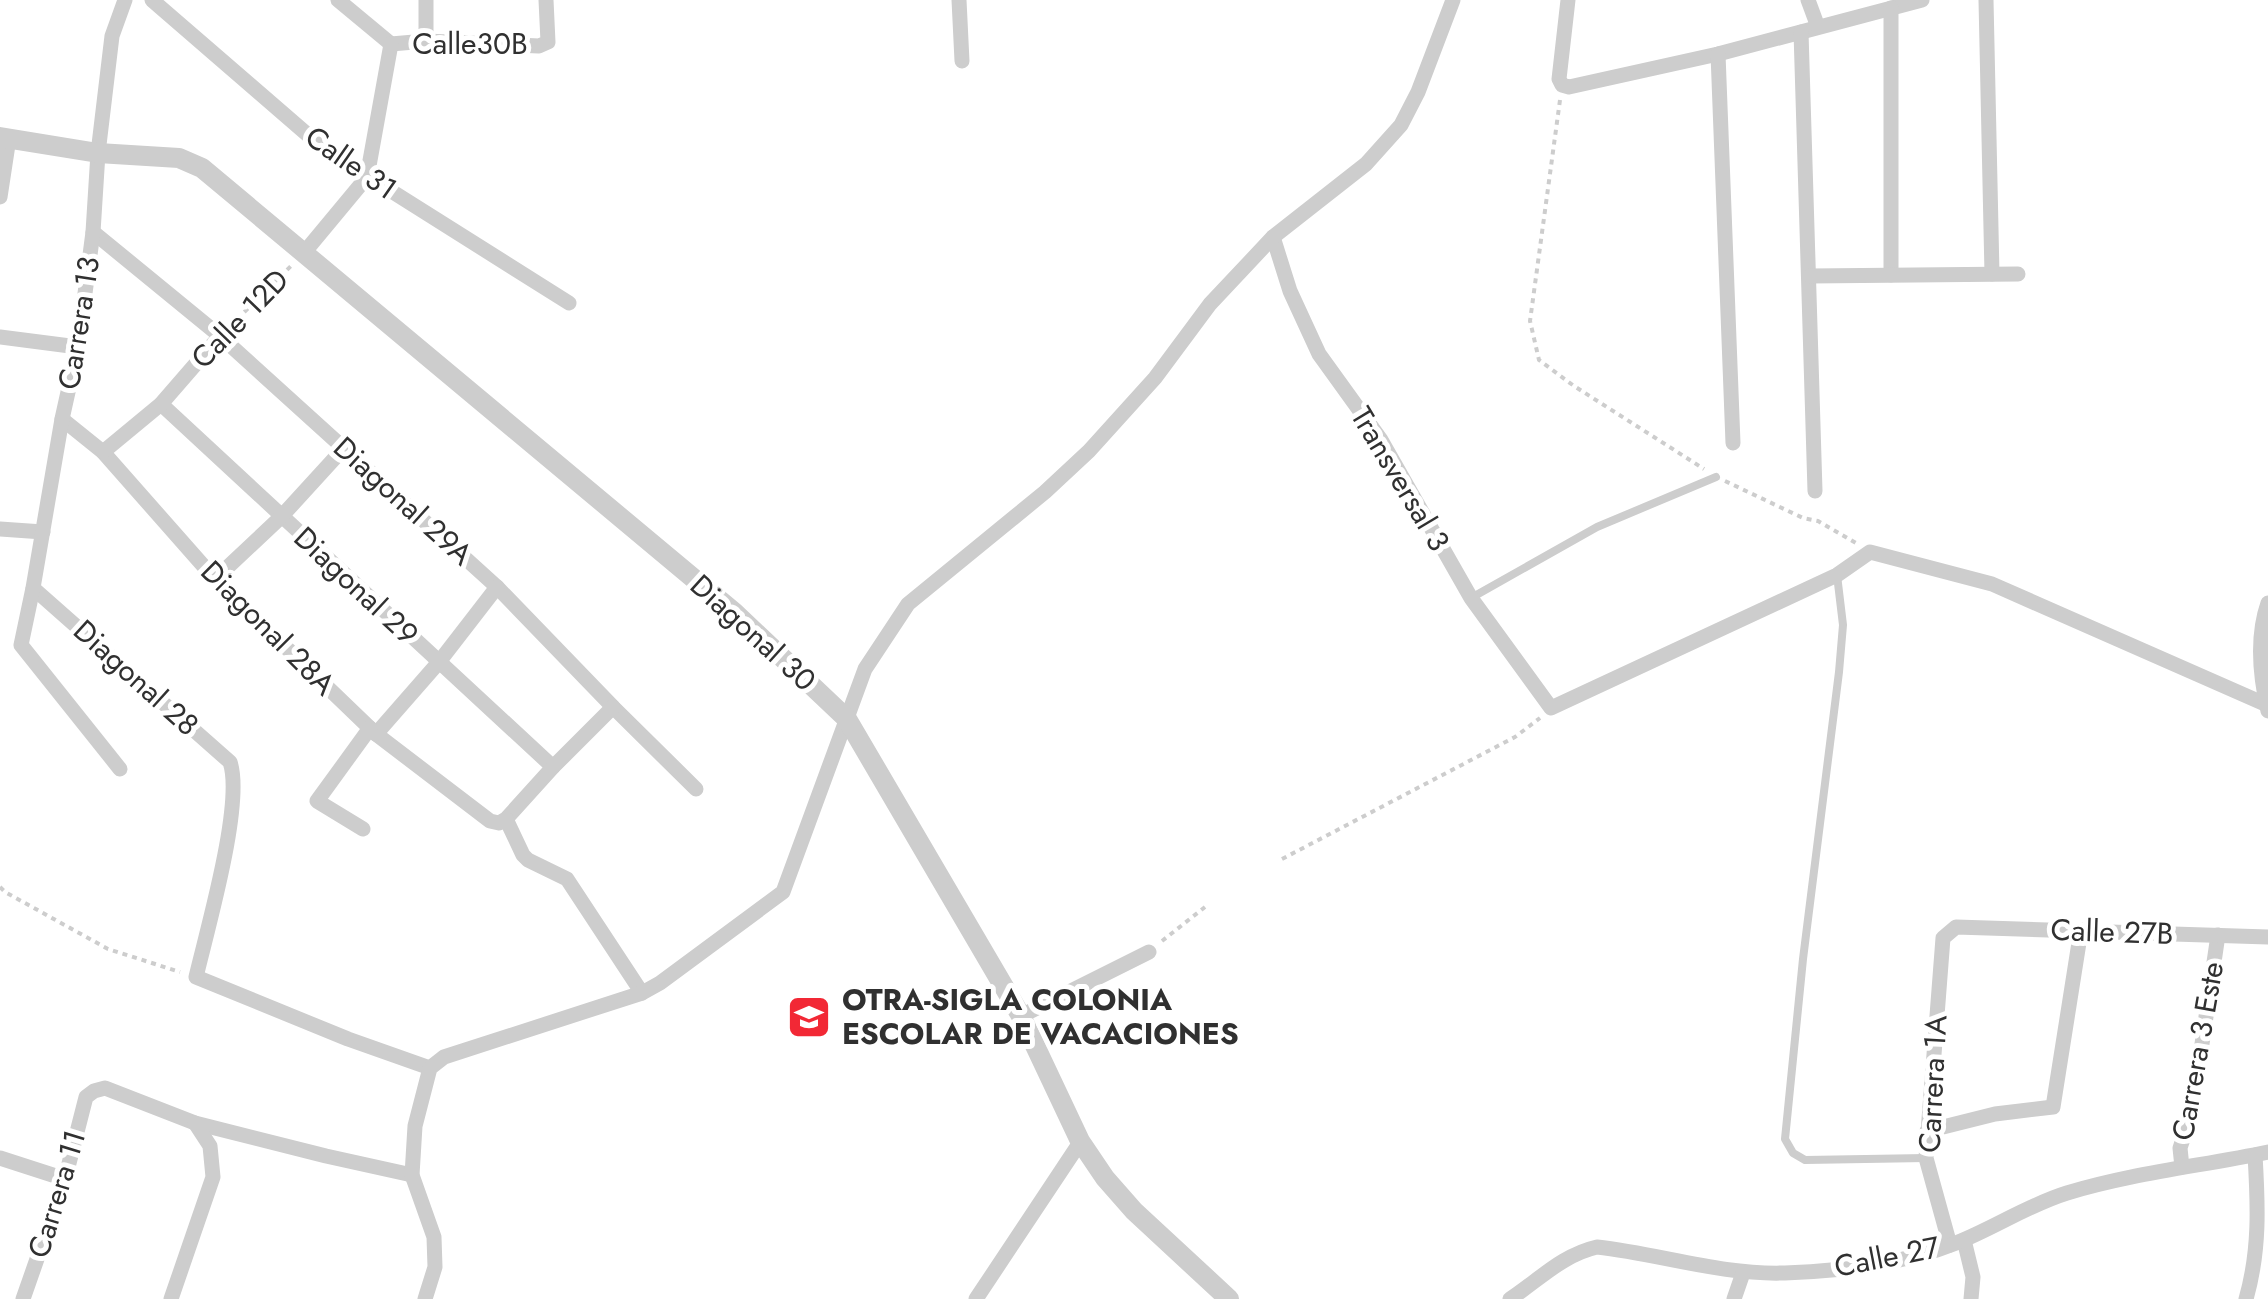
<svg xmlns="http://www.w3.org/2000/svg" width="2268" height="1299" viewBox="0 0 2268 1299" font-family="Jost,sans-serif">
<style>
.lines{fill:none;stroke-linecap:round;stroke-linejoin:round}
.path{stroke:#cdcdcd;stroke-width:4;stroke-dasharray:5 5;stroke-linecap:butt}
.service{stroke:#cdcdcd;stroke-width:8}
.minor{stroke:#cdcdcd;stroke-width:15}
.tertiary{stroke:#cdcdcd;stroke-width:20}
.labels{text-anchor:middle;stroke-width:10;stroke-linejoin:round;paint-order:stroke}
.street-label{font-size:30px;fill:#303030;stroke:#fff}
.poi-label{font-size:30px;font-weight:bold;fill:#303030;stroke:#fff;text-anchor:start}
</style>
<rect width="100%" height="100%" fill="#fff"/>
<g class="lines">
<g class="path">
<polyline points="1560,100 1530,321 1539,360 1574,386 1704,469"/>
<polyline points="230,326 291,266"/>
<polyline points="1725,481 1803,518 1818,521 1856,543"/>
<polyline points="1282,859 1515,737 1540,718"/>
<polyline points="0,887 5,892 108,949 180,972"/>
<polyline points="1162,941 1205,907"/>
</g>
<g class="service">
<polyline points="1837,575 1843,625 1839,672 1803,959 1785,1139 1793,1153 1805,1160 1926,1158"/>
<polyline points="1471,598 1597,527 1716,477"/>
</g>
<g class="minor">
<polyline points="152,0 323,148 569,303"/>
<polyline points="338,0 391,44"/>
<polyline points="959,0 962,61"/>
<polyline points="1568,0 1559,79 1562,85 1569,87 1718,54 1922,0"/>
<polyline points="1808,0 1818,27"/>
<polyline points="1986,0 1992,274"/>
<polyline points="1891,8 1891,275"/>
<polyline points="1801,32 1815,491"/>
<polyline points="426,41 426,0"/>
<polyline points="391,44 426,41 539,46 548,42 546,0"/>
<polyline points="1718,54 1733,443"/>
<polyline points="0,197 9,138"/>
<polyline points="93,232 220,336 497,587 613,707 696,789"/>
<polyline points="1273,237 1290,291 1319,354 1381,440 1471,598 1551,708 1837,575 1870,552 1992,584 2267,705"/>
<polyline points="303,254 367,177 391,44"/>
<polyline points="1810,276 2018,274"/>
<polyline points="0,337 78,347"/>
<polyline points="161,404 553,767"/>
<polyline points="62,419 103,452 215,579 376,734 490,821 499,823 506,819 553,767 613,707"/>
<polyline points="103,452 161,404 220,336"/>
<polyline points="0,529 43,532"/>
<polyline points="215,579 281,517 344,448"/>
<path d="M33 588 230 762C244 803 207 930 196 977L348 1039 430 1068"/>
<path d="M2268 603C2256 637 2260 676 2268 711"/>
<polyline points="376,734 439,662 497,587"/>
<polyline points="120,769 21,645 33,588 62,419 78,347 93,232 98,153 112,36 125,0"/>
<polyline points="506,819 523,855 528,860 567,879 642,993"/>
<polyline points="363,829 317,801 370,728"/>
<polyline points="1021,1016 1149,952"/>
<polyline points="1927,1131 1995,1114 2053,1107 2081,930"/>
<polyline points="0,1158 65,1179"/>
<polyline points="2182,1167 2180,1148 2192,1112 2218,935"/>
<polyline points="1964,1240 1973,1277 1971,1299"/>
<polyline points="1950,1245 1926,1158 1943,938 1956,927 2268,937"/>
<polyline points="23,1299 65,1179 86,1097 94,1091 105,1088 195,1123 326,1156 412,1175"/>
<polyline points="171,1299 213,1177 210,1146 195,1123"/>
<polyline points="425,1299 435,1267 434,1237 412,1175 415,1126 430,1068 444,1057 642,993 660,983 783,892 865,669 908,604 1045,492 1089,451 1155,378 1210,304 1273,237 1366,164 1401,125 1418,92 1453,0"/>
<polyline points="976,1299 1081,1141"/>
<path d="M1510 1299C1539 1280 1562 1255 1597 1247 1661 1254 1720 1275 1785 1273 1841 1271 1904 1264 1956 1243 1994 1228 2028 1205 2067 1193 2133 1173 2201 1166 2268 1152"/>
<polyline points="1734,1299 1743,1273"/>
<path d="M2246 1299C2260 1250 2258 1205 2255 1155"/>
</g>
<polyline class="tertiary" points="0,137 98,153 179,158 202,168 735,613 847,719 1021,1016 1080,1141 1105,1178 1134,1211 1229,1299"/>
</g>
<defs>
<g id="school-square" transform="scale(2.25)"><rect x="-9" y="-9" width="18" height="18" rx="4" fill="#f22835" stroke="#fff"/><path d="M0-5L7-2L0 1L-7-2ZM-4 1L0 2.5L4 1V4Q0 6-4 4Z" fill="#fff"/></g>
</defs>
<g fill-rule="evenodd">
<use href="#school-square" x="809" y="1017"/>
</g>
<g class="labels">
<g class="street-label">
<text x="470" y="54">Calle30B</text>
<text transform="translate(351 163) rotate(35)" y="10">Calle 31</text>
<text transform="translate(240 319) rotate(-46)" y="10">Calle 12D</text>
<text transform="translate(79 323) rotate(-81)" y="10">Carrera 13</text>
<text transform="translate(1400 479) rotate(59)" y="10">Transversal 3</text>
<text transform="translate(403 501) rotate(42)" y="10">Diagonal 29A</text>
<text transform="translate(356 586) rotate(43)" y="10">Diagonal 29</text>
<text transform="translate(268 628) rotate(45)" y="10">Diagonal 28A</text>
<text transform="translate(753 633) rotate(42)" y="10">Diagonal 30</text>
<text transform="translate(136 678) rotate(42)" y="10">Diagonal 28</text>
<text transform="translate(2112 932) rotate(2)" y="10">Calle 27B</text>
<text transform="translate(2198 1051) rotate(-80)" y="10">Carrera 3 Este</text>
<text transform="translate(1933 1084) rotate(-87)" y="10">Carrera 1A</text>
<text transform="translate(57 1194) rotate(-73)" y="10">Carrera 11</text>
<text transform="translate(1887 1257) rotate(-11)" y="10">Calle 27</text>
</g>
<g class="poi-label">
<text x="842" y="1010">OTRA-SIGLA COLONIA<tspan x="842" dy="34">ESCOLAR DE VACACIONES</tspan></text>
</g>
</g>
</svg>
